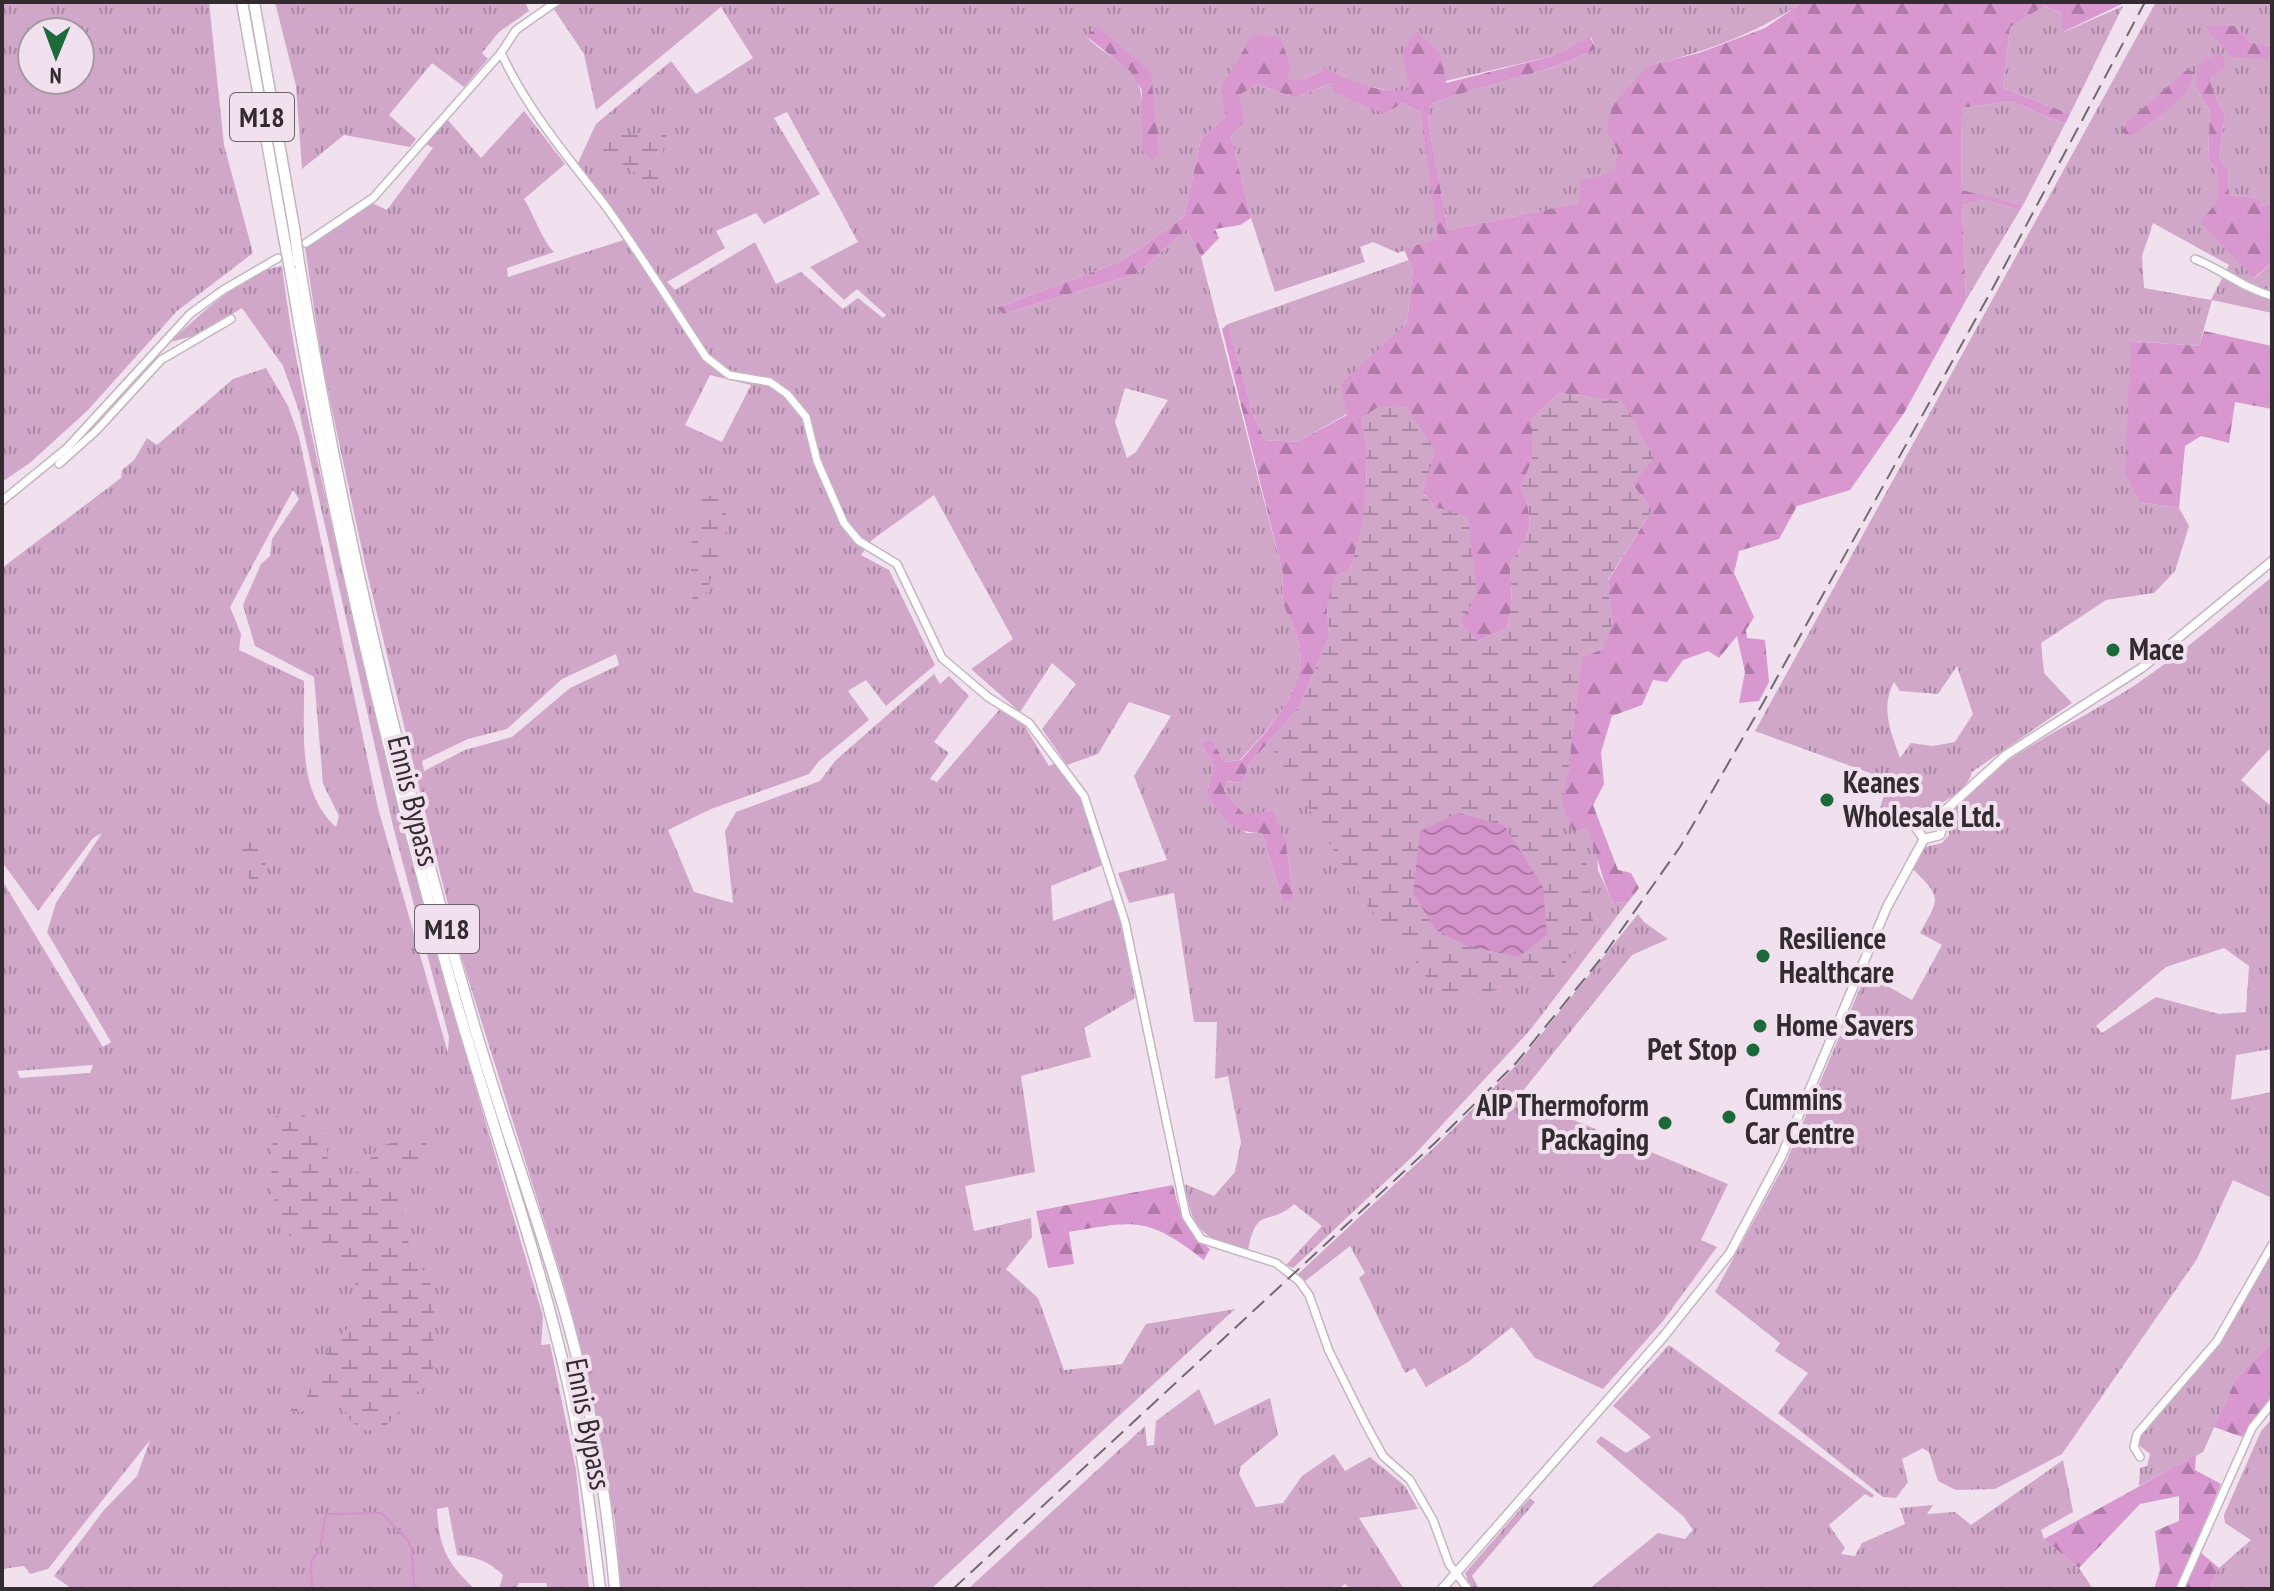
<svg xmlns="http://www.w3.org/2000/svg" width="2274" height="1591" viewBox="0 0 2274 1591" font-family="'PT Sans Narrow',sans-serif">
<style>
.grass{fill:url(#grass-tufts);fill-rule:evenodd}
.forest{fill:url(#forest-firs)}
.wetland{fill:url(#wetland-marsh)}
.water{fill:url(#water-waves)}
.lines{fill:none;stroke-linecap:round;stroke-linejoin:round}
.stream{stroke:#d392ca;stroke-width:2}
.minor-casing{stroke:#c5b5c3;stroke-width:10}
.major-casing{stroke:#c5b5c3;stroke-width:11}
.highway-casing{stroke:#c5b5c3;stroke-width:13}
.minor{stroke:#fff;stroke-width:7}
.major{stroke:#fff;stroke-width:8}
.highway{stroke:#fff;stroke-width:10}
.rail{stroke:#736972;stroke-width:2;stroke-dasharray:16 8;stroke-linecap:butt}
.highway-bridge-casing{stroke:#c5b5c3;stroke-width:13;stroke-linecap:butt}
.highway-bridge{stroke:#fff;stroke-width:10}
.poi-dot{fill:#1c6a39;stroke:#f1e0ee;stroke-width:3}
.labels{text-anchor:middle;stroke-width:8;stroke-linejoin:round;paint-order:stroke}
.shield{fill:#f1e0ee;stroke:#6b626a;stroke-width:2}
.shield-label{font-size:28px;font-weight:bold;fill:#322c31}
.poi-label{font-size:30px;font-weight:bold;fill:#322c31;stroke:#f1e0ee;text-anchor:start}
.street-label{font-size:30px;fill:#322c31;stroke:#f1e0ee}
</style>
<defs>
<pattern id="grass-tufts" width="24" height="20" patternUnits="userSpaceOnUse" patternTransform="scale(2)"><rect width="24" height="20" fill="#d0a7c9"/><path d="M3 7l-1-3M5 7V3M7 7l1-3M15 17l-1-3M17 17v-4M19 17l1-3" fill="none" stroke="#a988a4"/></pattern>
<pattern id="forest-firs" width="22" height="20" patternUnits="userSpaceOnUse" patternTransform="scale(2)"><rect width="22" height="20" fill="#d897ce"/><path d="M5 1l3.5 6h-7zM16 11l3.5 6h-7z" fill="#b07ba8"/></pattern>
<pattern id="wetland-marsh" width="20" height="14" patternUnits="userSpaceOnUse" patternTransform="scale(2)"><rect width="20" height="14" fill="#d0a7c9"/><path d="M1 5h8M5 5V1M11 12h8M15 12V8" fill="none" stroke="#a988a4"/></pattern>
<pattern id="water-waves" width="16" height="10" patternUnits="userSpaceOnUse" patternTransform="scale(2)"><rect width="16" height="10" fill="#d392ca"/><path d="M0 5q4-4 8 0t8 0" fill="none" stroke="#ac77a5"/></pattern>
</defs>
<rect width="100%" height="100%" fill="#f1e0ee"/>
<g class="grass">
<path d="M2 2H209L224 145 253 253 177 311 88 410 31 462 2 482ZM32 32H80V80H32Z"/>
<polygon points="275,2 525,2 529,11 499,32 482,53 488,59 464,87 432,63 389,115 416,139 410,147 344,135 302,169 296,86"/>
<path d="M564 2H1803C1755 34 1705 52 1648 66L1614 172 1580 203 1448 230 1428 120 1431 104C1486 82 1544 76 1596 49L1591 37 1553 56 1398 92 1360 85 1327 68 1303 80H1286L1253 34 1226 116 1201 139 1184 217 1122 261 997 308 1003 314 1136 274 1187 229 1201 257 1283 574C1279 613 1289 608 1298 640 1311 685 1269 729 1240 760L1224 762 1212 739 1200 742 1214 765 1207 792 1246 833H1262L1283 901 1294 899 1286 844 1244 814 1224 791 1226 781 1242 783 1250 763 1300 706 1581 658 1568 773 1597 850 1598 870 1613 903 1628 902 1531 1029 1414 1155 1293 1268 1286 1265 1322 1226 1294 1204C1269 1228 1257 1203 1248 1250 1203 1239 1191 1230 1185 1184L1214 1196 1235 1172 1241 1142 1228 1076 1215 1079 1217 1022H1194L1174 893 1129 903 1118 873 1167 860 1134 776 1171 716 1129 702 1098 754 1067 765 1042 729 1076 684 1052 663 1020 712 971 669 1013 639 934 495 872 540 861 555 889 570 935 665 886 706 866 680 848 691 869 720 819 761 809 774 711 809 668 830 694 892 733 903 725 831 736 812 820 781 835 761 934 674 940 684 949 676 969 696 934 742 949 753 930 779 937 782 999 710 1024 725 1049 766 1056 763 1082 798 1103 865 1051 886 1053 921 1114 899 1123 930 1135 998 1084 1028 1091 1057 1021 1076 1035 1172 965 1186 974 1231 1031 1218 1032 1237 1006 1269 1038 1298 1064 1370 1122 1364 1146 1324 1235 1309 931 1589H621L615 1522 590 1386 565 1288 461 956 431 837 365 564 322 363 305 247 372 203 387 210 433 148 426 144 447 119 481 158 524 111 565 164 524 199C534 215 542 240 554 252L507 268 508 277 630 238 577 165 596 124 671 61 696 94 753 58 721 7 596 110 584 54 553 8ZM1086 36 1151 72 1141 149C1140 124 1149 90 1130 71 1117 58 1099 51 1086 36ZM787 112 858 242 810 267 844 300 857 289 886 315 883 318 858 298 843 309 801 272 776 284 755 242 675 290 667 282 725 248 716 231 756 213 764 224 820 194 774 118ZM710 375 751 385 722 442 685 425ZM1125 388 1168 400 1136 452 1127 458 1115 422ZM616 654 619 665 570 688 512 737 465 750 424 771 422 761 468 739 507 729 562 679Z"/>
<path d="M2156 2H2272V47L2251 42 2236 26 2207 27 2269 59 2272 48V204L2260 206 2258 198 2229 195 2228 169 2219 158 2225 116 2212 89 2211 76 2224 58 2196 87 2210 111 2208 159 2217 170V202L2255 278 2272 262V313L2212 300 2199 346 2132 341 2140 502 2179 508 2189 526 2175 571 2154 593 2106 600 2041 643 2044 673 2072 703 1972 772C1966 795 1932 808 1913 816 1905 819 1891 816 1881 816L1878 814 1889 780 1755 731ZM2153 223 2229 265 2211 300 2144 288 2142 256ZM1957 666 1973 714 1955 742 1933 746 1911 743 1900 758C1891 732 1880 708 1894 682L1900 691 1938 694Z"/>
<polygon points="2043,6 2061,12 2064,32 2123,6 2070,114 2003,88 2010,27"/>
<polygon points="1332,83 1385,114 1402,103 1420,112 1439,237 1398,253 1373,242 1360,247 1365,262 1275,292 1251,218 1231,137 1245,120 1238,95 1258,84 1295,98"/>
<polygon points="2011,101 2065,124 2023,205 1961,191 1962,108"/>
<polygon points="1985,200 2020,210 1966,300 1962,205"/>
<polygon points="1409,260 1413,269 1407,323 1381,348 1347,414 1297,442 1265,440 1253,413 1228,324"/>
<path d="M282 266C293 358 315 449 335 539 391 802 466 1059 543 1316L541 1345 550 1344 576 1470 589 1589H548L546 1583H519L516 1589H499L503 1575C489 1561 475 1557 457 1555L448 1507 437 1509C439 1548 447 1563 475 1589H72L54 1576 104 1510 137 1476 150 1440 48 1569 30 1574 24 1566 2 1569V880L103 1047 111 1042 47 932 56 903 102 833 93 838 38 911 2 862V568L121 478 122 470 134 460 147 438 157 445 233 379 266 368 288 406 299 437 378 808 448 1053 449 1037 393 826 299 411 283 366 242 308 198 335 170 342C196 318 246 271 282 266ZM293 490 299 499 272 539 270 556 261 564 243 605 255 646 314 677 323 784 339 816 336 827C296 791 305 730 304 681L239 650 241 634 230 607ZM93 1065 90 1073 20 1078 17 1071Z"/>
<path d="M2272 577V746L2241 780 2272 807V1049L2236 1055 2231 1100 2272 1092V1198L2233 1180 2197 1259 2062 1454 1995 1489 1956 1490 1938 1481 1929 1452 1923 1448 1902 1459 1908 1482 1896 1498 1883 1497 1778 1413 1808 1373 1775 1351 1780 1343 1715 1292 1787 1160 1866 974 1912 1000 1942 945 1920 933C1941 895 1941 898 1912 868L1925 847 1942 843 1949 835 1947 814C1996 755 2075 725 2138 683 2185 651 2228 613 2272 577ZM2224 948 2249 966 2246 1012 2219 1014 2156 997 2102 1033 2096 1026 2166 967Z"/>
<polygon points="1638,914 1644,922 1668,939 1632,955 1518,1097 1728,1184 1701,1240 1717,1247 1663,1321 1603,1389 1535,1358 1512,1327 1468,1362 1426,1387 1415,1368 1405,1373 1359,1278 1365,1273 1350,1246 1304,1282 1298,1274 1439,1143 1519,1062"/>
<polygon points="2272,1254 2272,1342 2236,1379 2203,1452 2139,1486 2140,1468 2147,1466 2150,1454 2140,1446 2139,1434 2214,1351"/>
<polygon points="1669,1345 1874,1495 1872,1498 1865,1494 1829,1525 1845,1548 1841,1554 1855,1556 1862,1543 1905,1524 1900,1508 1933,1505 1927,1514 1955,1512 1971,1525 2063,1460 2073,1512 2041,1530 2044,1539 2079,1568 2093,1589 1589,1589 1658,1533 1685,1539 1693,1530 1684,1517 1596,1442 1601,1436 1626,1453 1651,1437 1613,1406"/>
<polygon points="1199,1389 1215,1425 1270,1398 1278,1435 1241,1466 1239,1474 1256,1507 1283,1503 1302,1476 1334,1454 1345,1471 1370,1457 1405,1486 1418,1509 1359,1518 1404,1589 1350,1589 1345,1584 1338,1589 968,1589 1145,1426 1147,1446 1154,1445 1156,1421"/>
<polygon points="2272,1419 2272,1589 2209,1589 2219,1568 2251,1540 2225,1523 2224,1515 2261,1431"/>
<polygon points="1530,1498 1535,1502 1472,1576 1479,1589 1471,1589 1465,1573"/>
</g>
<g class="forest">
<path d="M1803 2H2126L2063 32 2061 12 2044 6 2010 27 2003 88 2070 114 2065 124 2011 101 1962 108 1961 190 2023 205 2020 210 1985 200 1962 205 1966 300 1904 413 1850 490 1797 506 1779 539 1739 551 1734 573 1754 617 1746 630 1747 638 1765 640 1769 682 1759 701 1739 703 1745 672 1737 636 1719 658 1708 651 1683 660 1667 682 1653 680 1642 705 1612 716 1601 752 1604 784 1593 805 1618 870 1631 873 1639 888 1628 902 1613 903C1600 876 1598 854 1587 827L1573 831 1560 798 1568 773 1581 658 1612 625 1608 581 1652 510 1633 485 1590 397 1559 393 1532 419V460L1521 487C1534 519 1533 536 1510 562L1512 603 1507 628 1478 641 1459 623 1435 507 1362 418 1367 453 1365 518 1351 567 1327 605 1329 636 1300 706 1250 763 1242 783 1227 781 1224 791 1244 814 1273 811 1286 844 1294 900 1283 901 1262 833C1230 833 1222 817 1207 792L1214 765 1200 742 1212 739 1224 762 1241 760C1269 729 1311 685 1298 640 1289 608 1279 613 1283 574L1222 329 1228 324 1253 413 1265 440 1297 442 1347 415 1341 384 1407 323 1413 269 1404 250 1438 237 1420 112 1402 103 1385 114 1336 93 1331 83 1295 98 1258 84 1239 95 1245 120 1231 137 1251 218 1240 225 1215 229 1219 238 1201 257 1187 229 1136 274 1003 314 997 308 1122 261 1184 217 1201 139 1226 116 1221 88 1253 34 1280 37 1290 65 1287 80H1303L1327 68C1353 82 1380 95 1410 89L1402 53 1416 32 1441 54 1446 83 1553 56 1590 37 1596 49C1543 76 1487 82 1431 104L1428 120 1448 230 1579 203 1580 181 1614 172 1618 151 1607 131 1612 106 1648 66 1699 53 1765 28Z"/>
<polygon points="2207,26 2236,26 2251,42 2272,47 2269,59 2232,57 2208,31"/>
<polygon points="1098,27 1151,72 1159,153 1152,160 1141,149 1142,90 1130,71 1086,36"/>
<polygon points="2218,53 2224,58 2225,68 2211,77 2212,89 2225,116 2219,158 2228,169 2229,195 2258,198 2261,206 2272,204 2272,262 2254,278 2200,222 2217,202 2217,170 2208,159 2210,111 2196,87 2198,65"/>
<path d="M2187 70 2194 72C2189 101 2154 118 2131 136L2121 132 2128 121Z"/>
<polygon points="2204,331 2272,346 2272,409 2235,402 2229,443 2201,436 2185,446 2179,508 2140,502 2125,473 2131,341 2199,346"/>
<path d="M1173 1185C1179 1213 1186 1232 1210 1249L1204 1260C1148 1217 1137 1220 1069 1232L1074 1264 1048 1268 1036 1211Z"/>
<polygon points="2272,1342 2272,1395 2242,1437 2214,1427 2236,1379"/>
<polygon points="2196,1455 2195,1470 2221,1484 2194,1547 2219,1568 2209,1589 2154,1589 2160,1570 2155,1531 2179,1521 2179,1496 2140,1504 2079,1568 2044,1539"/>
</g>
<g class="wetland">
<path d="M663 123 667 133C659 151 668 167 654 184L647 185 628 166 606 158 603 144 613 135 635 134Z"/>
<path d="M1559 393 1623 401 1654 458 1633 485 1652 510 1608 580 1612 625 1603 649 1581 658 1568 773 1556 824 1587 865 1594 929 1553 978 1442 1001 1401 940 1368 907 1269 742 1300 706 1329 636 1327 605 1334 577 1351 567C1366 515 1371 473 1362 418L1379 406 1407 407 1435 450 1423 493 1435 507 1468 516 1477 595 1459 623 1478 641 1507 628 1512 603 1510 562C1533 536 1534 519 1521 487L1532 460V419Z"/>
<polygon points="718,494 729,522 702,606 693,608 690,549 702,498"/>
<polygon points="249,841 265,857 267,881 256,884 248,877 237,857"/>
<polygon points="297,1110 325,1132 328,1161 340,1179 362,1170 379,1146 427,1135 424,1159 389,1160 375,1179 399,1195 408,1241 434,1291 433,1376 375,1437 351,1421 337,1398 309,1411 288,1412 305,1400 329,1348 358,1317 358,1292 350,1269 281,1231 271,1181 274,1117"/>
</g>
<polygon class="water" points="1458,813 1504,825 1543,887 1547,935 1518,957 1465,945 1436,930 1413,893 1420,831"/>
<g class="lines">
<polyline class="stream" points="312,1589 311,1562 320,1548 326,1514 381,1513 408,1540 412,1551 414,1589"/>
<g class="minor-casing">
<g id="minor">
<path d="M501 53C527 109 566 155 604 204 640 253 672 306 706 357L729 375 770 382 787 394 806 417 817 461 844 523 859 541 897 564 942 658 988 697 1029 723 1084 796 1125 922 1186 1216 1201 1239 1276 1263 1299 1281 1309 1295 1329 1351 1364 1421 1383 1456 1410 1480 1433 1520 1449 1564 1468 1589"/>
<polyline points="306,243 373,198 501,53 516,30 556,2"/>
<path d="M2195 259C2223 270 2243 288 2272 296"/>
<polyline points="59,464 96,431 161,360 231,319"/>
<polyline points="2,501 67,448 190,314 223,290 278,258"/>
<polyline points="2140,1457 2134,1447 2137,1434 2217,1341 2272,1245"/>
<polyline points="2180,1589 2252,1428 2272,1403"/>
</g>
</g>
<g class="major-casing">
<g id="major">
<polyline points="1939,816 2006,755 2143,667 2272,561"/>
<polyline points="1924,839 1916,828 1918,818 1926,813 1939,816"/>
<polyline points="1924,839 1940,835 1943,825 1939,816"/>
<polyline points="1442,1589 1664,1336 1730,1253 1782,1155 1887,907 1924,839"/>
</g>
</g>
<g class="highway-casing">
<g id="highway">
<polyline points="242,2 283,232"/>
<polyline points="254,2 294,228"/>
<path d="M299 263C341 520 401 775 474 1025 503 1124 539 1220 567 1319 591 1406 607 1499 615 1589"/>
<path d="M290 269C330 513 387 755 454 994 492 1127 540 1258 570 1393 584 1458 592 1524 600 1589"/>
</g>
</g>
<use href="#minor" class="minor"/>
<use href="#major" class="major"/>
<use href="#highway" class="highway"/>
<polyline class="rail" points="953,1589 1437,1141 1516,1063 1603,956 1680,847 1763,703 1995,284 2145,2"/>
<g class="highway-bridge-casing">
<g id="highway-bridge">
<polyline points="294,228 299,263"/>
<polyline points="283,232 290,269"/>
</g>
</g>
<use href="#highway-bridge" class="highway-bridge"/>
</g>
<g class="poi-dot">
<circle cx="2113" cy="650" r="8"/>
<circle cx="1827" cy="800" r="8"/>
<circle cx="1763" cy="956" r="8"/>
<circle cx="1760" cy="1026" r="8"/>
<circle cx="1753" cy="1050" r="8"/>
<circle cx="1729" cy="1117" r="8"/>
<circle cx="1665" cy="1123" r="8"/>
</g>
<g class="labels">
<g class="shield">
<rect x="230" y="93" width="64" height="48" rx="6"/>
<rect x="415" y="905" width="64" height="48" rx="6"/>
</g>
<g class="shield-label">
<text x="262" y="127">M18</text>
<text x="447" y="939">M18</text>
</g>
<g class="poi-label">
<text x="2129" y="660">Mace</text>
<text x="1843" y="793">Keanes<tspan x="1843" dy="34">Wholesale Ltd.</tspan></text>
<text x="1779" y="949">Resilience<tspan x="1779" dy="34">Healthcare</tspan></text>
<text x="1776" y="1036">Home Savers</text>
<text x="1737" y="1060" text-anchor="end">Pet Stop</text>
<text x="1745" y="1110">Cummins<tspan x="1745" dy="34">Car Centre</tspan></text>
<text x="1649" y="1116" text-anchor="end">AIP Thermoform<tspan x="1649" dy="34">Packaging</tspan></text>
</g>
<g class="street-label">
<text transform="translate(413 801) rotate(76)" y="10">Ennis Bypass</text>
<text transform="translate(588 1424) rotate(79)" y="10">Ennis Bypass</text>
</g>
</g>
<rect width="2274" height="1591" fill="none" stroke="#322c31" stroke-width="8"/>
<g transform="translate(56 56) rotate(181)"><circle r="38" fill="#f1e0ee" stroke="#a598a2" stroke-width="2"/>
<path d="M0-6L14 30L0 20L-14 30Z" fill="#1c6a39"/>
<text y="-12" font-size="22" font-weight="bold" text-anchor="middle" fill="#322c31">N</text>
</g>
</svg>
